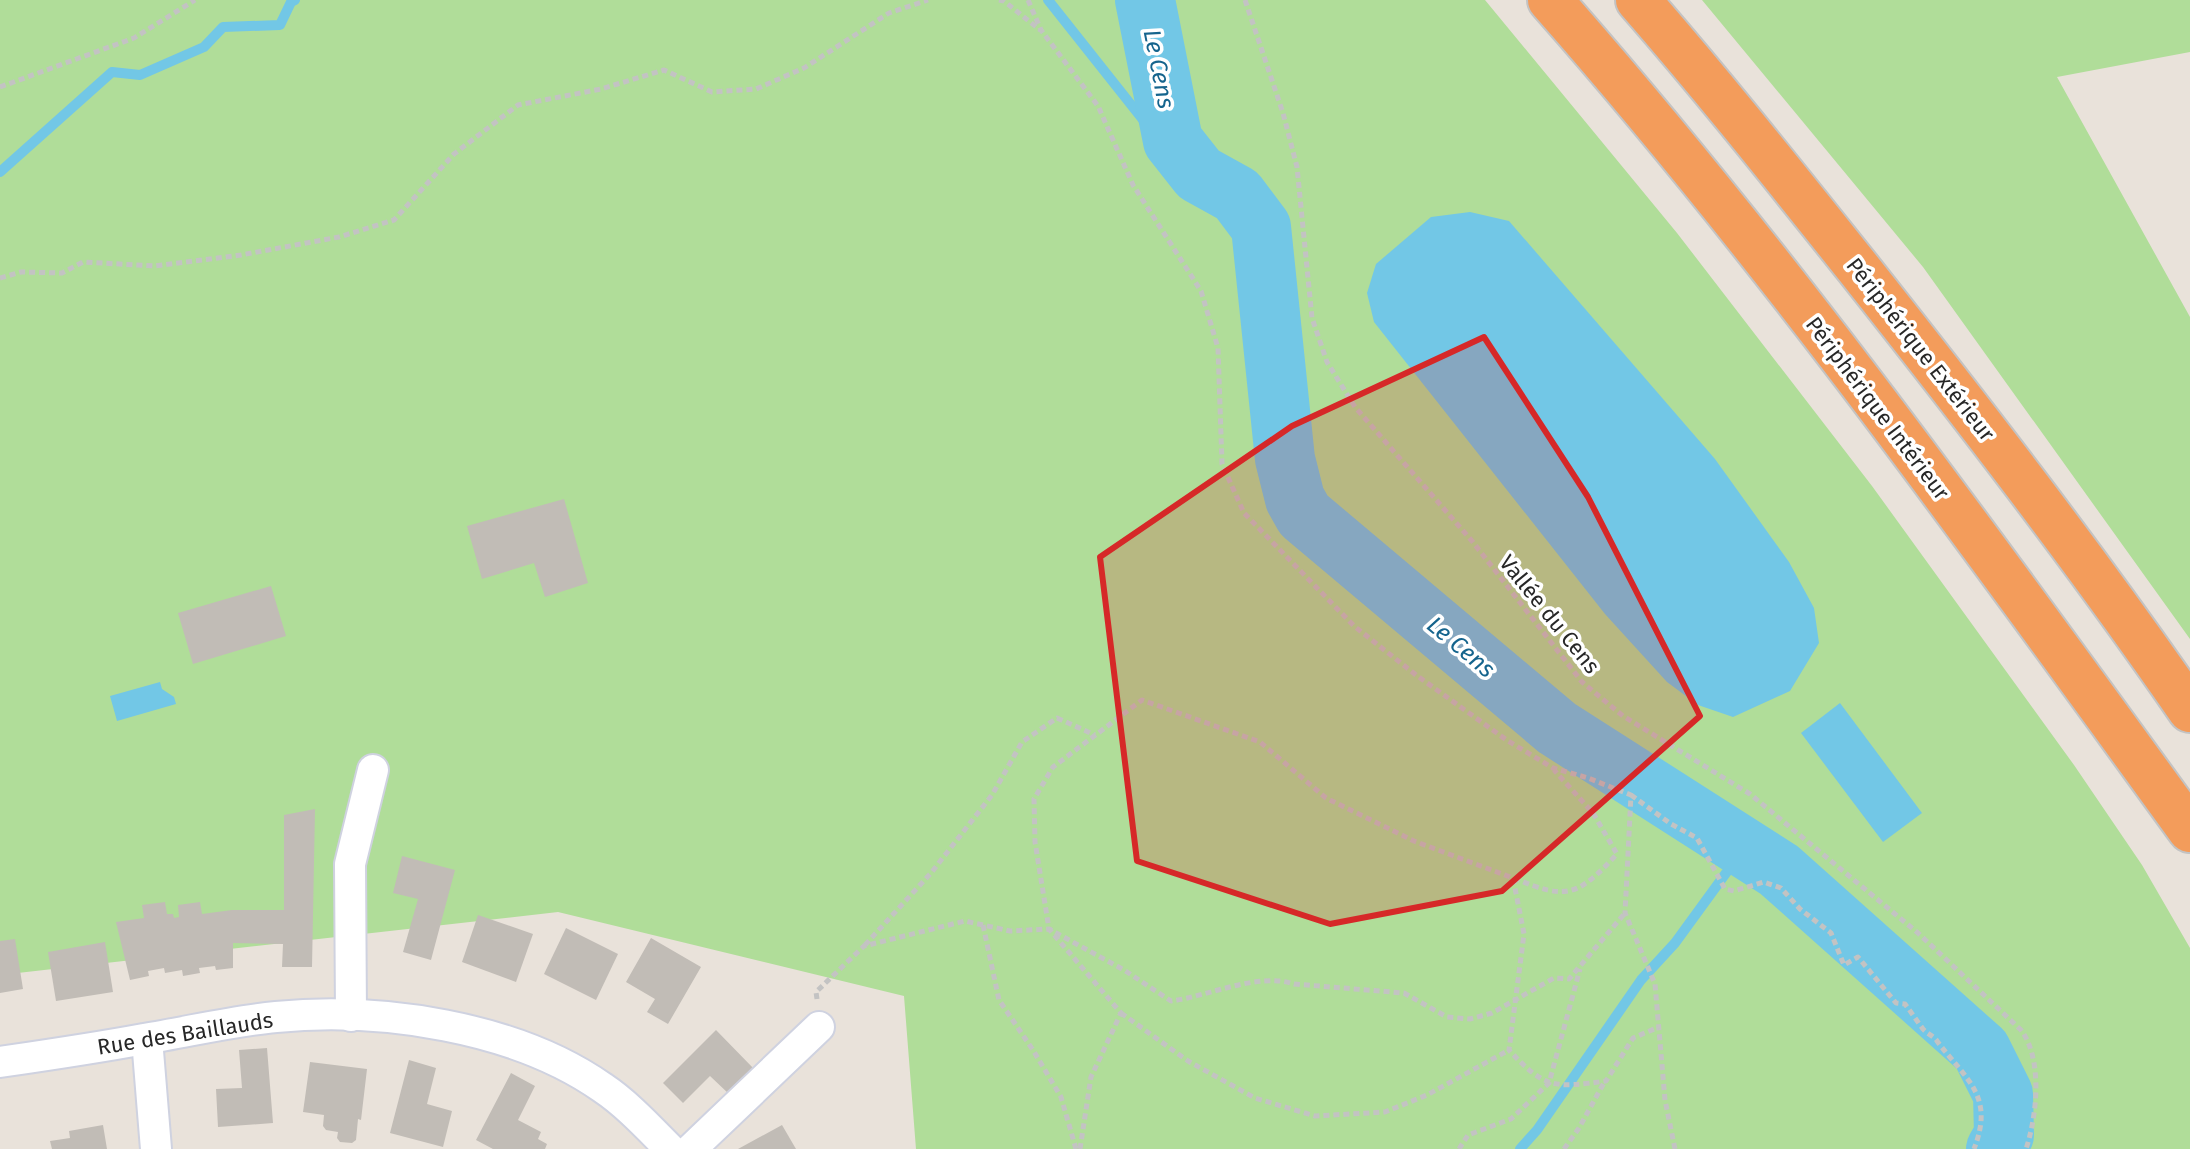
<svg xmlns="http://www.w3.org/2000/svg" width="2190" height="1149" viewBox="0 0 2190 1149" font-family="'Fira Sans',sans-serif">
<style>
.green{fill:#b0dd99}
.water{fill:#72c7e6}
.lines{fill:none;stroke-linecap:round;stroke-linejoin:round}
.stream{stroke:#72c7e6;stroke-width:10}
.river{stroke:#72c7e6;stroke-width:60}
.building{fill:#c1bcb6}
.minor-casing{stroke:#cfd2e0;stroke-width:34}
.motorway-casing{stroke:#c3c3c3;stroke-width:48}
.path{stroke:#c3c3c3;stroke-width:5;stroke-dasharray:6 4;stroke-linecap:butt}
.minor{stroke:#fff;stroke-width:30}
.motorway{stroke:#f39c5b;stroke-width:44}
.marked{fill:#d62828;fill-opacity:0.2;stroke:#d62828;stroke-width:6;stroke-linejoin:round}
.labels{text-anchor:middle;stroke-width:7;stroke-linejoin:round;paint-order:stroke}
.street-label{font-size:22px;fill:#272727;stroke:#fff}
.water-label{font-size:24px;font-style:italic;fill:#15648d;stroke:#fff}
</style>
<rect width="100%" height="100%" fill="#e9e2da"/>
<g class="green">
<polygon points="0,0 1485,0 1677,233 1872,486 2074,765 2142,865 2190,948 2190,1149 916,1149 904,996 558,912 0,975"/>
<polygon points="1702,0 2190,0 2190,52 2057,77 2190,317 2190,639 1923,267"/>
</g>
<g class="water">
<polygon points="1470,212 1509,221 1715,459 1789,562 1814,608 1819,643 1790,691 1733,717 1698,705 1667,682 1605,614 1374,322 1367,293 1376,264 1431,217"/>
<polygon points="160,682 162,689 174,697 176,704 117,721 110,696"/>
<polygon points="1840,703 1922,813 1883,842 1801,733"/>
</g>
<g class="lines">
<g class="stream">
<polyline points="1048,0 1144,121 1173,141"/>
<polyline points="0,172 112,72 140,75 204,47 223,27 280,25 291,2 295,0"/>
<polyline points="1520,1149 1537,1130 1641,980 1675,943 1726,873 1750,850"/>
</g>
<polyline class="river" points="1145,0 1173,141 1199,174 1237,195 1261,227 1285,459 1295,499 1304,515 1557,728 1779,870 1981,1050 2003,1094 2004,1135 1996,1149"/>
</g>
<g class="building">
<polygon points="564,499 588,583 545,597 534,563 482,579 467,526"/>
<polygon points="271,586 286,636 193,664 178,613"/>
<polygon points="315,809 312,967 282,967 283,944 233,943 233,968 216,970 215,966 199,968 200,973 183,976 182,970 165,973 164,968 148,971 149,976 130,980 116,922 144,918 142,905 165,902 167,914 173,914 174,918 179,917 178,905 200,902 202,914 232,910 284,910 284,815"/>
<polygon points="402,856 455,870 431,960 403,952 418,899 393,893"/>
<polygon points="478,915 533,934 516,982 462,962"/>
<polygon points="566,928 618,954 596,1000 544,974"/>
<polygon points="651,938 701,967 668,1024 647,1012 655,999 626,982"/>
<polygon points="15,939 23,989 0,993 0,941"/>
<polygon points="105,942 113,992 56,1001 48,952"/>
<polygon points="716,1030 754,1069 729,1094 710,1076 683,1103 663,1083"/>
<polygon points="267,1048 273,1123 218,1127 216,1089 242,1088 239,1050"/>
<polygon points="409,1060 436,1068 427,1104 452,1111 443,1147 390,1133"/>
<polygon points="310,1062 367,1069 361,1120 358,1119 356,1140 352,1143 340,1142 337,1138 338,1132 326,1130 323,1126 324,1115 303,1112"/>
<polygon points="511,1073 535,1086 518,1120 541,1132 538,1139 547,1144 545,1149 493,1149 476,1140"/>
<polygon points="103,1125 107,1149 52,1149 50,1141 70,1138 69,1131"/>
<polygon points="782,1125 796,1149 738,1149"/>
</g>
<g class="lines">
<g class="minor-casing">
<g id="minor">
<polyline points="351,1016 350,864 373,770"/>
<polyline points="147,1039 156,1149"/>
<path d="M0 1062C48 1055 96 1048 144 1039 188 1032 231 1021 276 1017 380 1007 515 1026 603 1088 627 1104 649 1128 670 1149"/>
<polyline points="691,1149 819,1027"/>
</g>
</g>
<g class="motorway-casing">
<g id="motorway">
<path d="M1550 0C1781 262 1985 548 2190 830"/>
<path d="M1638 0C1714 87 1786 178 1858 268 1972 412 2085 558 2190 710"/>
</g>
</g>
<g class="path">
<polyline points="999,0 1004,1 1040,30"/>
<polyline points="1028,0 1041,30 1098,106 1133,185 1201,291 1218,348 1222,464 1244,513 1354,626 1416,675 1508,741 1553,768 1588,778 1631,795 1625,913 1655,984 1665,1100 1675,1149"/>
<path d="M1245 0 1283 113 1297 167 1312 318 1327 362 1355 407 1472 541 1582 682 1623 716 1750 794 1918 933 2021 1030C2043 1059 2037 1116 2026 1149"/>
<polyline points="0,87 134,38 195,0"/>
<polyline points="0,278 21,272 62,273 83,262 155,266 241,255 339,237 394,220 454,154 518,105 601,89 664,70 712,92 756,89 804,68 889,13 928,0"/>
<path d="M1631 795 1671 824 1697 838 1725 889 1734 891 1764 882 1781 888 1800 909 1831 933 1844 965 1858 957 1896 1003 1905 1004C1911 1012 1917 1021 1923 1029 1927 1034 1934 1036 1937 1041 1966 1080 1995 1095 1974 1149"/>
<path d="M1514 878C1567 901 1578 896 1617 854L1593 813 1554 770"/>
<polyline points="983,925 999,1000 1033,1050 1061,1097 1076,1149"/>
<polyline points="865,945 931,873 992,795 1022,742 1057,718 1095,735"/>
<path d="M817 999 816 992 864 946 965 921 1010 931 1049 929 1124 970 1171 1001C1209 996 1258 972 1294 984L1404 993 1447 1017 1470 1019 1492 1013 1554 978 1569 979 1625 913"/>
<polyline points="1121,1013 1188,1061 1255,1098 1315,1116 1385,1112 1427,1095 1509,1050"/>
<path d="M1080 1149 1091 1077 1121 1013 1049 929 1035 842 1034 799 1053 767 1142 700 1260 742 1326 798 1414 841 1513 878 1524 934 1509 1050C1545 1089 1554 1088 1606 1081L1633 1038 1659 1027"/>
<polyline points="1459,1149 1468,1135 1511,1119 1549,1083 1580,969"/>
<polyline points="1564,1149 1579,1128 1605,1081"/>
</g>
<use href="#minor" class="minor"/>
<use href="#motorway" class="motorway"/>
</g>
<path class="marked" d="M1484 337 1588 497 1700 716 1502 891 1330 924 1137 861 1100 557 1292 426Z"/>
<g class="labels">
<g class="street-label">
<text transform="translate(1921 349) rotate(52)" y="8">Périphérique Extérieur</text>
<text transform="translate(1878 408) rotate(53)" y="8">Périphérique Intérieur</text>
<text transform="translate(1550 614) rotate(51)" y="8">Vallée du Cens</text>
<text transform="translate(185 1033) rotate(-9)" y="8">Rue des Baillauds</text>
</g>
<g class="water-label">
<text transform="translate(1159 69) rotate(79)" y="8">Le Cens</text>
<text transform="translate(1461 647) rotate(40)" y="8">Le Cens</text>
</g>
</g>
</svg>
